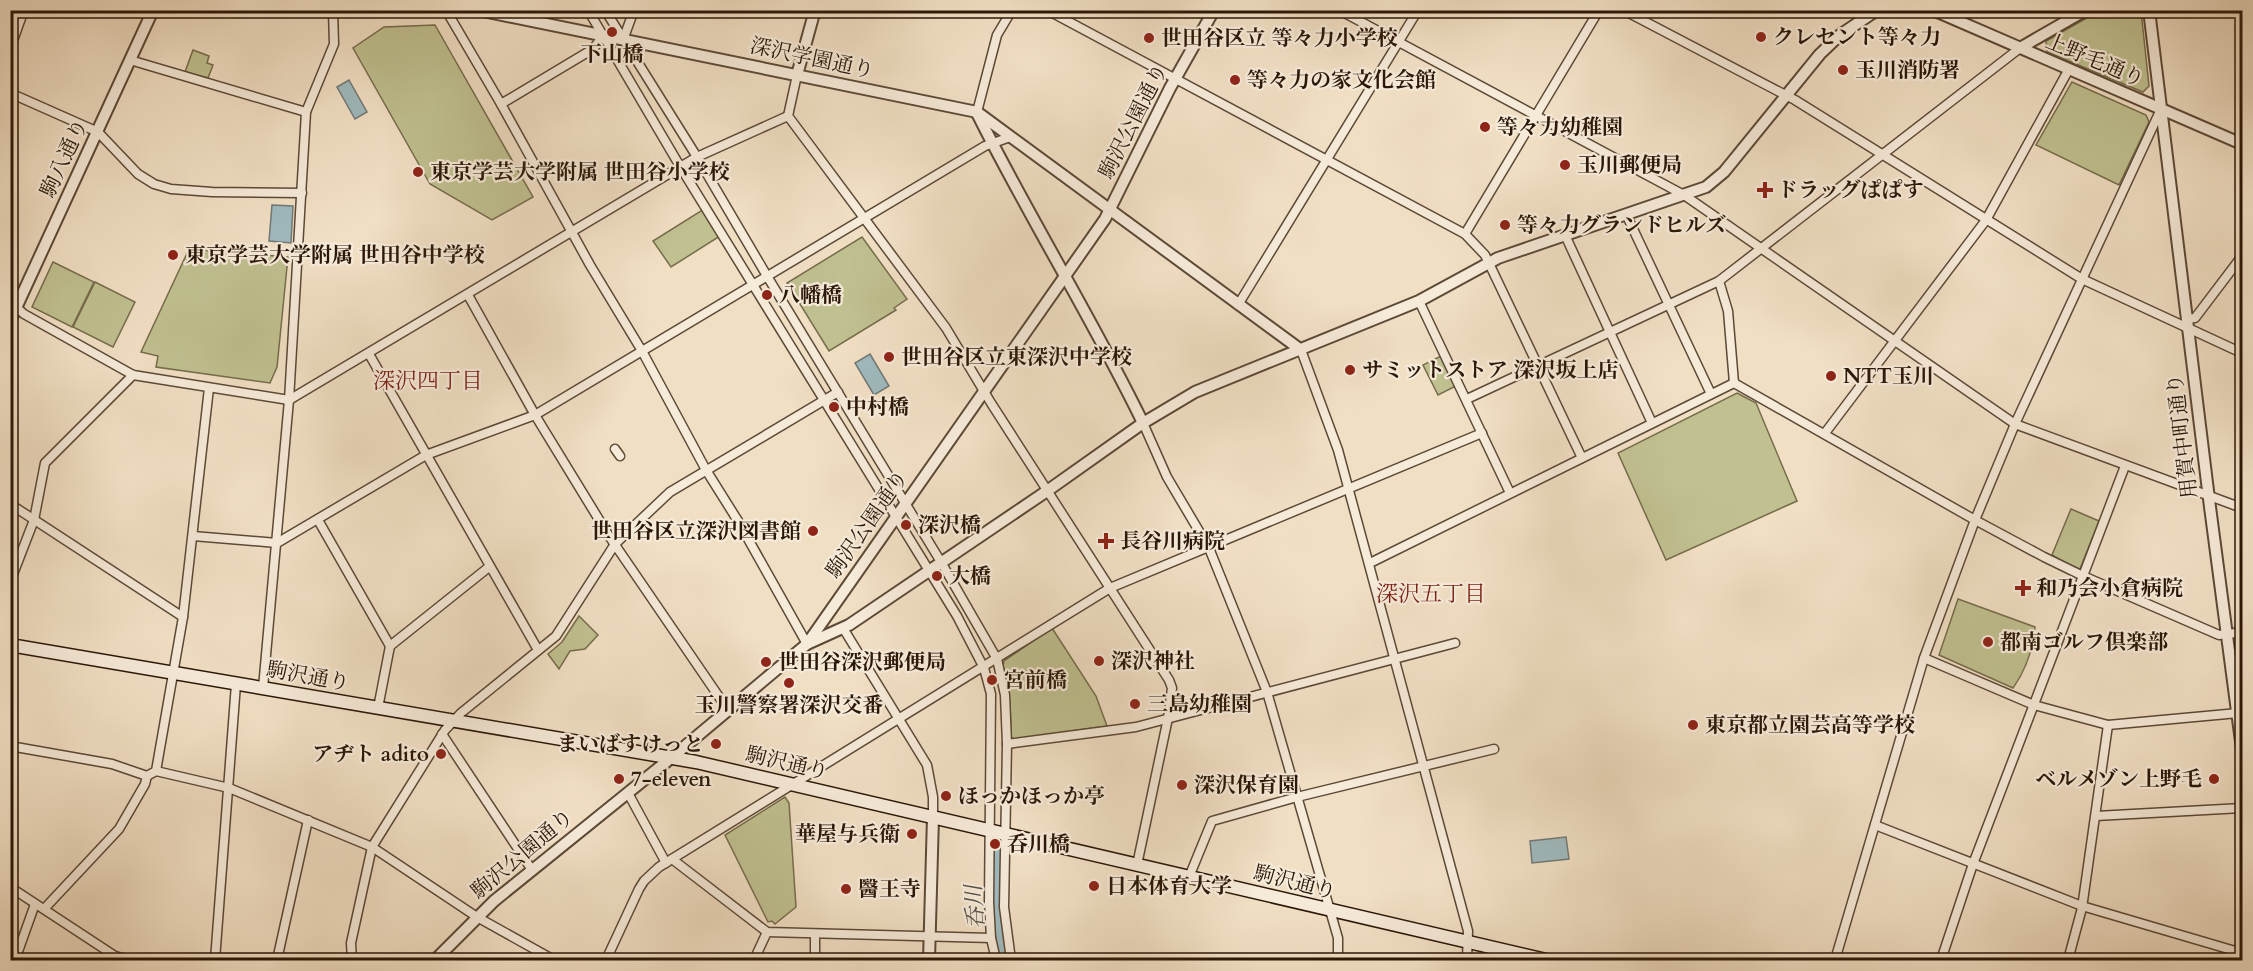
<svg xmlns="http://www.w3.org/2000/svg" width="2253" height="971" viewBox="0 0 2253 971" font-family="Cardo,'Noto Serif JP',serif">
<style>
.green{fill:#c0c090;stroke:#766c4c;stroke-width:1.5}
.water{fill:#9fbabf;stroke:#717975;stroke-width:1.5}
.lines{fill:none;stroke-linecap:round;stroke-linejoin:round}
.river{stroke:#9fbabf;stroke-width:18}
.minor-casing{stroke:#5c4936;stroke-width:11}
.tertiary-casing{stroke:#5c4936;stroke-width:14}
.secondary-casing{stroke:#2b1707;stroke-width:15}
.minor{stroke:#f6ead9;stroke-width:8}
.tertiary{stroke:#f6ead9;stroke-width:10}
.secondary{stroke:#f6ead9;stroke-width:12}
.poi-dot{fill:#8f2418;stroke:#f6ead9;stroke-width:2}
.labels{text-anchor:middle;stroke-width:4.5;stroke-linejoin:round;paint-order:stroke}
.poi-label{font-size:21px;font-weight:bold;fill:#2b1707;stroke:#f6ead9;text-anchor:start}
.street-label{font-size:21px;fill:#2b1707;stroke:#f6ead9}
.neighbourhood-label{font-size:22px;fill:#7a1f14;stroke:#f6ead9}
.water-label{font-size:22px;font-style:italic;fill:#545047;stroke:#f6ead9}
</style>
<rect width="100%" height="100%" fill="#f1dfc4"/>
<filter id="stains"><feTurbulence type="fractalNoise" baseFrequency=".00333" numOctaves="4"/><feColorMatrix values="0 0 0 0 .2 0 0 0 0 .09 0 0 0 0 .02 0 0 0 .5 -.17"/></filter>
<radialGradient id="worn" r=".72"><stop offset=".6" stop-color="#630" stop-opacity="0"/><stop offset="1" stop-color="#630" stop-opacity=".3"/></radialGradient>
<g class="green">
<polygon points="2099,11 2141,11 2149,86 2143,92 2047,52 2046,41"/>
<polygon points="435,25 533,197 492,220 430,184 353,48 384,27"/>
<polygon points="193,50 209,56 207,63 213,65 208,78 185,72"/>
<polygon points="2072,82 2146,115 2149,122 2119,185 2036,145"/>
<polygon points="704,209 720,236 671,267 653,241"/>
<polygon points="862,237 907,299 894,308 896,310 829,351 787,283"/>
<polygon points="189,249 288,257 277,367 270,383 156,367 158,356 141,352"/>
<polygon points="53,262 94,282 72,327 32,307"/>
<polygon points="95,282 135,302 113,347 73,327"/>
<polygon points="1443,355 1456,386 1438,395 1423,365"/>
<polygon points="1737,393 1756,403 1797,501 1666,560 1618,453"/>
<polygon points="2071,509 2099,521 2080,569 2077,570 2052,555"/>
<path d="M1958 599 2035 627C2033 649 2025 671 2013 688L1939 655Z"/>
<polygon points="579,616 598,635 585,649 570,651 559,669 548,654 562,642"/>
<polygon points="1052,628 1096,696 1107,726 1014,739 1011,737 1010,703 1003,666 1004,661"/>
<polygon points="785,797 789,803 796,907 775,924 772,921 768,922 725,835"/>
<path d="M991 856H1000L1001 925 1008 960H1001C992 925 992 892 991 856Z"/>
</g>
<g class="water">
<polygon points="349,80 367,112 355,119 337,87"/>
<polygon points="272,205 293,206 291,243 269,241"/>
<polygon points="870,354 889,386 874,395 855,363"/>
<polygon points="1566,837 1569,859 1532,863 1530,841"/>
</g>
<g class="lines">
<polyline class="river" points="996,850 995,903 1004,960"/>
<g class="minor-casing">
<g id="minor">
<polyline points="446,10 501,104 590,265 642,351 706,470 738,521 807,644"/>
<polyline points="588,10 681,168 957,616 984,668 991,694 989,902 991,938 996,960"/>
<polyline points="605,10 697,157 767,276 941,562 997,659 1005,695 1007,744 1004,907 1011,960"/>
<polyline points="1047,10 1465,234 1485,255 1582,458"/>
<polyline points="1339,10 1684,195 2015,424 2242,508"/>
<polyline points="1623,10 1795,100 2082,279 2242,353"/>
<polyline points="623,40 634,10"/>
<polyline points="10,49 24,10"/>
<polyline points="130,60 306,112"/>
<polyline points="797,75 788,116 946,328 991,403 1169,680 1172,688 1168,718 1137,865"/>
<polyline points="10,93 98,132 138,174 154,184 171,189 212,192 302,193"/>
<polyline points="501,104 593,49 603,36"/>
<polyline points="977,112 997,35 1012,10"/>
<polyline points="1626,214 1711,394"/>
<polyline points="1465,234 1599,10"/>
<polyline points="1565,235 1652,423"/>
<polyline points="1719,281 1728,311 1734,383"/>
<polyline points="468,295 535,415 609,536 728,710"/>
<polyline points="1419,301 1510,493"/>
<polyline points="10,302 24,314 133,375 289,400 697,157 788,116"/>
<polyline points="1238,305 1418,10"/>
<polyline points="2187,319 2195,318 2242,256"/>
<polyline points="1301,350 1338,450 1468,931 1467,960"/>
<polyline points="369,354 538,650"/>
<polyline points="1734,383 1975,520 2044,557 2083,576 2219,635 2236,633 2242,627"/>
<polyline points="1467,399 1719,281 2020,48"/>
<polyline points="1143,423 1167,477 1209,548 1267,692 1338,938 1338,960"/>
<polyline points="1825,433 1986,220 2069,69"/>
<polyline points="615,449 620,456"/>
<polyline points="10,504 183,617"/>
<polyline points="318,520 390,646 378,708"/>
<polyline points="193,536 277,543 426,455 535,415 985,146 1010,137"/>
<polyline points="1370,563 1734,383"/>
<polyline points="10,582 34,520 45,463 133,375"/>
<polyline points="843,628 927,765 933,797 933,817"/>
<polyline points="390,646 489,567"/>
<polyline points="1924,658 2034,705 2108,725 2238,713"/>
<polyline points="263,688 289,400 306,112 334,44 333,10"/>
<polyline points="442,734 532,870"/>
<polyline points="1007,744 1136,727 1455,643"/>
<polyline points="10,746 112,764 147,776"/>
<polyline points="156,771 229,788 372,847 477,917 554,960"/>
<polyline points="628,793 666,863"/>
<polyline points="2096,816 2242,808"/>
<polyline points="1875,825 2082,906 2242,953"/>
<polyline points="672,859 767,932 991,938"/>
<polyline points="1189,877 1212,821 1297,797 1494,749"/>
<polyline points="10,887 115,956 130,960"/>
<polyline points="44,909 119,829 145,784 147,776 156,771 183,617 209,388"/>
<polyline points="15,960 35,904"/>
<polyline points="215,960 236,684"/>
<polyline points="277,960 308,820"/>
<polyline points="352,960 351,943 372,847 445,730 461,713 556,636 615,544 670,492 838,392"/>
<polyline points="606,960 639,889 644,881 659,867 1110,588 1482,433"/>
<polyline points="754,960 767,932"/>
<polyline points="815,960 815,934"/>
<polyline points="1835,960 1924,658 1975,520 2015,424 2161,109"/>
<polyline points="1941,960 1973,864 2125,466"/>
<polyline points="2068,960 2082,908 2108,725"/>
</g>
</g>
<g class="tertiary-casing">
<g id="tertiary">
<polyline points="478,10 977,112 1301,350"/>
<polyline points="1933,10 2242,144"/>
<polyline points="2149,10 2210,507 2242,749"/>
<polyline points="2020,48 2086,10"/>
<polyline points="797,75 815,10"/>
<path d="M978 115C1030 219 1092 318 1143 423"/>
<polyline points="10,321 153,10"/>
<polyline points="807,644 849,625 1047,491 1143,423 1195,392 1419,301 1498,258 1706,187 1724,172 1820,54 1840,35 1877,10"/>
<polyline points="435,960 494,901 671,758 807,644 1105,219 1170,88 1214,10"/>
<polyline points="929,960 933,817"/>
</g>
</g>
<g class="secondary-casing">
<polyline id="secondary" points="10,645 696,762 1546,960"/>
</g>
<use href="#minor" class="minor"/>
<use href="#tertiary" class="tertiary"/>
<use href="#secondary" class="secondary"/>
</g>
<g class="poi-dot">
<circle cx="612" cy="32" r="6"/>
<circle cx="1761" cy="37" r="6"/>
<circle cx="1149" cy="38" r="6"/>
<circle cx="1843" cy="70" r="6"/>
<circle cx="1235" cy="80" r="6"/>
<circle cx="1485" cy="127" r="6"/>
<circle cx="1565" cy="165" r="6"/>
<circle cx="418" cy="172" r="6"/>
<path d="M1762 181h6v6h6v6h-6v6h-6v-6h-6v-6h6z"/>
<circle cx="1505" cy="225" r="6"/>
<circle cx="173" cy="255" r="6"/>
<circle cx="767" cy="295" r="6"/>
<circle cx="889" cy="357" r="6"/>
<circle cx="1350" cy="370" r="6"/>
<circle cx="1831" cy="376" r="6"/>
<circle cx="834" cy="407" r="6"/>
<circle cx="906" cy="525" r="6"/>
<circle cx="813" cy="531" r="6"/>
<path d="M1103 532h6v6h6v6h-6v6h-6v-6h-6v-6h6z"/>
<circle cx="937" cy="576" r="6"/>
<path d="M2020 579h6v6h6v6h-6v6h-6v-6h-6v-6h6z"/>
<circle cx="1988" cy="642" r="6"/>
<circle cx="1099" cy="661" r="6"/>
<circle cx="766" cy="662" r="6"/>
<circle cx="992" cy="680" r="6"/>
<circle cx="789" cy="683" r="6"/>
<circle cx="1135" cy="704" r="6"/>
<circle cx="1693" cy="725" r="6"/>
<circle cx="716" cy="744" r="6"/>
<circle cx="441" cy="754" r="6"/>
<circle cx="619" cy="779" r="6"/>
<circle cx="2214" cy="779" r="6"/>
<circle cx="1182" cy="785" r="6"/>
<circle cx="946" cy="796" r="6"/>
<circle cx="912" cy="834" r="6"/>
<circle cx="995" cy="844" r="6"/>
<circle cx="1094" cy="886" r="6"/>
<circle cx="846" cy="889" r="6"/>
</g>
<g class="labels">
<g class="poi-label">
<text x="1773" y="44">クレセント等々力</text>
<text x="1161" y="45">世田谷区立 等々力小学校</text>
<text x="612" y="61" text-anchor="middle">下山橋</text>
<text x="1855" y="77">玉川消防署</text>
<text x="1247" y="87">等々力の家文化会館</text>
<text x="1497" y="134">等々力幼稚園</text>
<text x="1577" y="172">玉川郵便局</text>
<text x="430" y="179">東京学芸大学附属 世田谷小学校</text>
<text x="1777" y="197">ドラッグぱぱす</text>
<text x="1517" y="232">等々力グランドヒルズ</text>
<text x="185" y="262">東京学芸大学附属 世田谷中学校</text>
<text x="779" y="302">八幡橋</text>
<text x="901" y="364">世田谷区立東深沢中学校</text>
<text x="1362" y="377">サミットストア 深沢坂上店</text>
<text x="1843" y="383">NTT玉川</text>
<text x="846" y="414">中村橋</text>
<text x="918" y="532">深沢橋</text>
<text x="801" y="538" text-anchor="end">世田谷区立深沢図書館</text>
<text x="1120" y="548">長谷川病院</text>
<text x="949" y="583">大橋</text>
<text x="2036" y="595">和乃会小倉病院</text>
<text x="2000" y="649">都南ゴルフ倶楽部</text>
<text x="1111" y="668">深沢神社</text>
<text x="778" y="669">世田谷深沢郵便局</text>
<text x="1004" y="687">宮前橋</text>
<text x="1147" y="711">三島幼稚園</text>
<text x="789" y="712" text-anchor="middle">玉川警察署深沢交番</text>
<text x="1705" y="732">東京都立園芸高等学校</text>
<text x="704" y="751" text-anchor="end">まいばすけっと</text>
<text x="429" y="761" text-anchor="end">アヂト adito</text>
<text x="631" y="786">7-eleven</text>
<text x="2202" y="786" text-anchor="end">ベルメゾン上野毛</text>
<text x="1194" y="792">深沢保育園</text>
<text x="958" y="803">ほっかほっか亭</text>
<text x="900" y="841" text-anchor="end">華屋与兵衛</text>
<text x="1007" y="851">呑川橋</text>
<text x="1106" y="893">日本体育大学</text>
<text x="858" y="896">醫王寺</text>
</g>
<g class="street-label">
<text transform="translate(812 58) rotate(12)" y="7">深沢学園通り</text>
<text transform="translate(2095 60) rotate(23)" y="7">上野毛通り</text>
<text transform="translate(1133 121) rotate(-63)" y="7">駒沢公園通り</text>
<text transform="translate(64 158) rotate(-65)" y="7">駒八通り</text>
<text transform="translate(2182 436) rotate(-97)" y="7">用賀中町通り</text>
<text transform="translate(867 524) rotate(-55)" y="7">駒沢公園通り</text>
<text transform="translate(308 676) rotate(10)" y="7">駒沢通り</text>
<text transform="translate(787 763) rotate(13)" y="7">駒沢通り</text>
<text transform="translate(522 854) rotate(-40)" y="7">駒沢公園通り</text>
<text transform="translate(1295 882) rotate(14)" y="7">駒沢通り</text>
</g>
<g class="neighbourhood-label">
<text x="428" y="388">深沢四丁目</text>
<text x="1431" y="601">深沢五丁目</text>
</g>
<g class="water-label">
<text transform="translate(974 907) rotate(-94)" y="8">呑川</text>
</g>
</g>
<rect width="2253" height="971" fill="none" stroke="#f1dfc4" stroke-width="36"/>
<rect x="12" y="12" width="2229" height="947" fill="none" stroke="#2b1707" stroke-width="3"/>
<rect x="18" y="18" width="2217" height="935" fill="none" stroke="#2b1707" stroke-width="1.5"/>
<rect width="100%" height="100%" filter="url(#stains)"/>
<rect width="100%" height="100%" fill="url(#worn)"/>
</svg>
